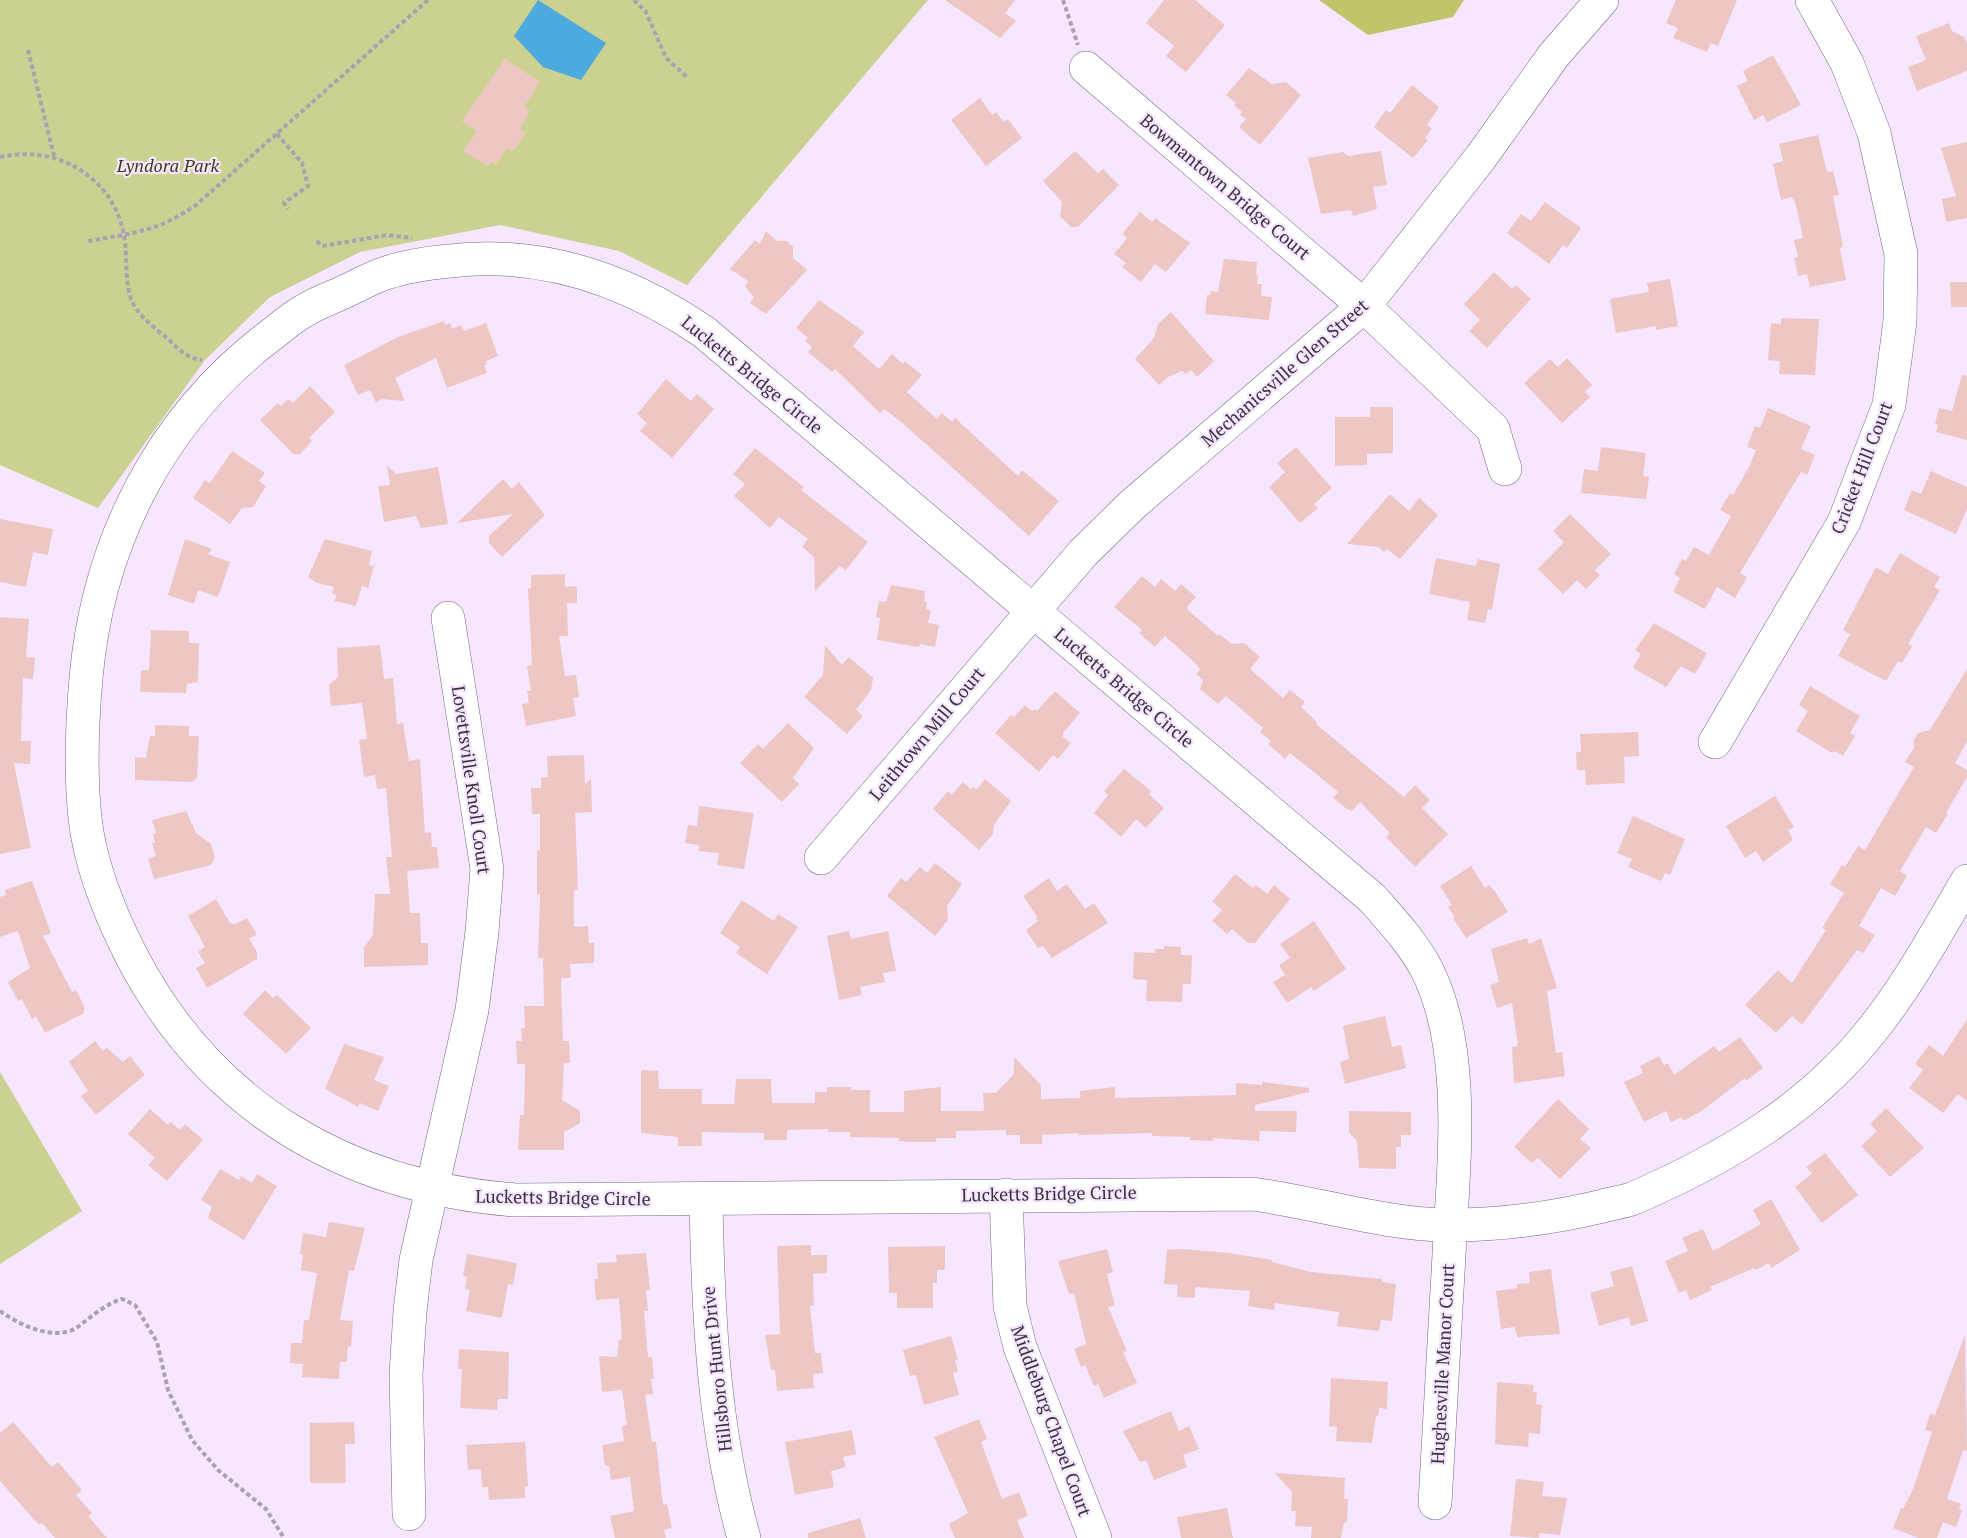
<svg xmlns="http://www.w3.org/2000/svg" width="1967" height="1538" viewBox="0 0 1967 1538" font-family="'PT Serif',serif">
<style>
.green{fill:#cbd190}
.forest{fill:#bfc66a}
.water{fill:#4caadf}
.building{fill:#eec7c4}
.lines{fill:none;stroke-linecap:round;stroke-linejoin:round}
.minor-casing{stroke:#786781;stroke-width:34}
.path{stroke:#aca0b3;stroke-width:4;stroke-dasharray:4.5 3;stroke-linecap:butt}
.minor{stroke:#fff;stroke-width:33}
.labels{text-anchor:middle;stroke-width:4.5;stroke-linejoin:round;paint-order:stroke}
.park-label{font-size:18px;font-style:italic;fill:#3b3d16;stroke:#f6e6ff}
.street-label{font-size:18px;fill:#39323d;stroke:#f6e6ff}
</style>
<rect width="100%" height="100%" fill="#f6e6ff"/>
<g class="green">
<polygon points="0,0 928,0 687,285 619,251 500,225 360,252 270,297 205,360 98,508 0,465"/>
<polygon points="0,1072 82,1211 0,1264"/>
</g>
<polygon class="forest" points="1319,0 1464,0 1453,17 1368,35"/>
<polygon class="water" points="538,0 606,43 581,80 543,67 514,36"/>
<g class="building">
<polygon points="945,0 1015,0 1005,13 1016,21 1000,38"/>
<polygon points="1164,0 1195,0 1225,25 1186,72 1166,56 1174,46 1146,23"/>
<polygon points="1676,0 1737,0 1718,46 1711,43 1707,52 1673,38 1678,28 1666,23"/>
<polygon points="1949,23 1952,31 1964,37 1967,43 1967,71 1917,91 1908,67 1926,60 1916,36"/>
<polygon points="1773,55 1801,105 1767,122 1763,115 1754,120 1737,86 1748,81 1743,71"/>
<polygon points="505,59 540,82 524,107 530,111 520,129 526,133 513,151 507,148 496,165 491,162 487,166 463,151 477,131 462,121"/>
<polygon points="1249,68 1272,84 1286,82 1301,95 1260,145 1239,127 1246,119 1240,115 1242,112 1234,105 1236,103 1226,95"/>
<polygon points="1412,85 1439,107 1427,125 1432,129 1425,138 1428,140 1413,158 1374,127 1386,110 1390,113"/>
<polygon points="980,98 992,115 996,112 1004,122 1008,119 1022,138 986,166 951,120"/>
<polygon points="1818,135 1827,172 1833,171 1839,195 1833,196 1843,247 1840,248 1846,280 1810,287 1807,274 1798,276 1794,258 1798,257 1794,240 1803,238 1796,205 1792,197 1781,200 1773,164 1783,161 1779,144"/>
<polygon points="1967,142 1967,218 1946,222 1942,199 1956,196 1941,148"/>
<polygon points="1075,151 1098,173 1103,169 1119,185 1078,227 1071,227 1060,216 1062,202 1043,181"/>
<polygon points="1381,151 1387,185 1373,187 1377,209 1353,216 1351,210 1321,214 1308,158 1343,152 1348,156"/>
<polygon points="1545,202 1581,228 1567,248 1563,245 1549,264 1507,233 1521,214 1531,221"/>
<polygon points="1140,212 1152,222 1155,218 1190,243 1166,272 1155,264 1141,282 1122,267 1126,263 1114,254 1127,238 1122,234"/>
<polygon points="766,231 777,241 787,241 793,247 793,258 807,270 766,314 750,303 754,297 745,286 748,281 730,269 755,240 760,244"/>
<polygon points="1224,259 1257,262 1256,275 1258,275 1257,284 1262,284 1261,296 1272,297 1269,320 1205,314 1207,295 1210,295 1211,291 1218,292"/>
<polygon points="1494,272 1512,289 1516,285 1531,299 1487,348 1469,331 1480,320 1464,304"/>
<polygon points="1670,279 1678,326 1656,330 1656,326 1616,333 1610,299 1649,292 1647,283"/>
<polygon points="1950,282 1967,282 1967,307 1951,307"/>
<polygon points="819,300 864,332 853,346 879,369 892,354 903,364 905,361 922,375 907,392 937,419 942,413 952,422 955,418 1018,476 1022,470 1059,501 1029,536 900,421 884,409 880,413 835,369 832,372 808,352 812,347 805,341 808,338 796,328"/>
<polygon points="1171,312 1214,361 1197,377 1191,370 1186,374 1182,371 1168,377 1159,385 1135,359 1154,338 1158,324"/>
<polygon points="1781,318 1819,319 1815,375 1779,374 1780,361 1768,360 1771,323 1781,324"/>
<polygon points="444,321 445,325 450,323 452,329 461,325 464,331 486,323 498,356 486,361 487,364 484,365 487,373 447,388 436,358 395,378 405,401 382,399 376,403 370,390 358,395 344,365 398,337"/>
<polygon points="1567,358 1592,385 1585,392 1590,397 1562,423 1524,383 1550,359 1558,367"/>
<polygon points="1962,375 1967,376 1967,440 1936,432 1938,425 1935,424 1939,408 1952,411"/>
<polygon points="666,379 691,401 697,394 714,409 672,458 640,431 647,423 637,414"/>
<polygon points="310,386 335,412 309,438 312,441 300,454 293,454 260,420 278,403 281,406 288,399 293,403"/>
<polygon points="1370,407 1393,407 1393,453 1367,454 1367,465 1335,466 1335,417 1370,417"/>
<polygon points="1768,408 1811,426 1801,449 1815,455 1807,475 1801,472 1740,573 1747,577 1735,598 1717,587 1705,609 1673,592 1680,578 1674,574 1682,559 1686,561 1694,547 1709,555 1731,516 1720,510 1730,493 1733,495 1749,467 1756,450 1747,447 1755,426 1760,428"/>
<polygon points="1296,447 1332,488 1314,504 1318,508 1300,523 1269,487 1285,472 1277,463"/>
<polygon points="1601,447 1646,453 1643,476 1649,477 1646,499 1581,493 1584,469 1598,471"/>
<polygon points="755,448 804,487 801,490 868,542 846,570 840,566 815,591 814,557 802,547 808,539 779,517 770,528 734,496 745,484 733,474"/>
<polygon points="232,451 265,473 259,481 266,486 253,507 242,508 230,524 193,498 205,480 210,483"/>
<polygon points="387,465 396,474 438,467 448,524 421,528 416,516 384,522 378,486 390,485"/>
<polygon points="1931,471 1967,487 1967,509 1956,534 1904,510 1912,490 1921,494"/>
<polygon points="503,479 512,489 519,482 545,515 502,557 489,543 489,536 513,514 457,523"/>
<polygon points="1390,494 1409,511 1419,498 1438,515 1400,559 1387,549 1384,552 1378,547 1347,544"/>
<polygon points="1570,514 1611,554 1595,570 1600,575 1586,589 1577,580 1563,594 1538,569 1564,542 1553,531"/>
<polygon points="0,519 53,529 48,555 33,552 26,587 0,582"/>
<polygon points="185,539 212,549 208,554 230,562 218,597 198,590 194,604 168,595"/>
<polygon points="325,539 372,551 369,565 374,566 368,588 362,586 356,606 334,601 337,596 332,593 334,587 317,583 308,577"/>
<polygon points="1900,553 1940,577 1934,587 1940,590 1908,644 1912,646 1902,663 1898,661 1886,681 1838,656 1850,634 1843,630 1876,567 1888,574"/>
<polygon points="1436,558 1476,566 1478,559 1500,564 1492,610 1488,609 1485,623 1467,620 1470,602 1429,594"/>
<polygon points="565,574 565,587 577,586 577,603 567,603 568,636 559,636 565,676 576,675 579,697 573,698 576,716 526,726 522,704 529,703 527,691 531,691 527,666 532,665 528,589 531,588 531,575"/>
<polygon points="1142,576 1155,587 1161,579 1175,591 1181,584 1196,597 1187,607 1188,610 1218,636 1219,634 1232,644 1244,643 1260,657 1250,669 1283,698 1290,690 1305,702 1301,707 1317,722 1316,724 1404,797 1415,785 1430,800 1422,808 1448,834 1415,867 1386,837 1390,833 1360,802 1352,811 1347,809 1333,798 1338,792 1315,773 1290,753 1285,759 1268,744 1271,741 1260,732 1263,728 1226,696 1218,704 1200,689 1203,680 1196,674 1200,670 1195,663 1165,636 1155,647 1139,633 1142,630 1114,607"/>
<polygon points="891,585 925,591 924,602 927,602 926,609 931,611 928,623 939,625 935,647 920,644 919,647 877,640 880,618 876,617 879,601 886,602"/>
<polygon points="0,617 29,619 26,657 35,658 33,679 23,678 21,741 31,741 30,764 14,763 31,848 0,854"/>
<polygon points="1654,623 1707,653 1695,674 1681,666 1666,687 1633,668 1641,654 1635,650"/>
<polygon points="151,630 189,631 189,643 199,643 198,682 187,684 186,693 140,692 141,670 149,670"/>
<polygon points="380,645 384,679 393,678 397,724 403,723 409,761 420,759 425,833 431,832 432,847 437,847 439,868 407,871 410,913 420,913 421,943 428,943 428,965 364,967 364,947 373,935 375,894 390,894 386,857 392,857 386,788 377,789 375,775 364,777 359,740 367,739 362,703 331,706 329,685 338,677 337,648"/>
<polygon points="825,645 842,665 849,657 873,678 871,690 856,710 863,716 847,734 804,697 823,675"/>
<polygon points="1967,669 1967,742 1955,763 1967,770 1967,777 1946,813 1948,814 1936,833 1926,827 1900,871 1907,876 1895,896 1881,888 1859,926 1875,935 1863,953 1857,950 1802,1025 1792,1016 1776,1033 1745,1005 1778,970 1792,983 1826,930 1822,928 1844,893 1830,884 1842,865 1845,867 1858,846 1865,850 1914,767 1905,762 1915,746 1913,742 1918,733 1930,730"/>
<polygon points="1810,686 1860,716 1850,733 1855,736 1843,756 1834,751 1832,753 1796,731 1808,711 1799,705"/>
<polygon points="1055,691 1080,713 1063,733 1063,737 1071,743 1058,759 1053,755 1039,772 995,733 1011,715 1014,717 1025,705 1032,711 1035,709 1037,711"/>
<polygon points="788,723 814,748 793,778 799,784 782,802 740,763 758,744 763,749"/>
<polygon points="155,725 189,726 189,736 199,736 197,778 192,782 135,780 135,757 146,758 150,736 155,736"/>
<polygon points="1638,732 1639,756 1624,757 1625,783 1586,785 1585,770 1577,770 1576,752 1581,752 1580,734"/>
<polygon points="584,755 585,784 591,779 592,812 575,813 578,890 574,890 574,927 588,926 589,943 594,943 594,963 570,964 571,978 561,978 563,1041 569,1041 570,1063 564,1063 562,1100 580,1111 580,1123 564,1132 564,1150 518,1150 520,1115 524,1115 525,1064 517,1064 516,1041 522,1041 521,1028 525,1028 524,1006 544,1006 543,958 538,958 540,899 540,894 537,894 537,851 540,850 540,814 532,814 531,788 541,788 541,778 548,777 547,756"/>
<polygon points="1124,769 1151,791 1149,794 1164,808 1146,828 1136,819 1121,837 1094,813 1108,795 1104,791"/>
<polygon points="985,779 1011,801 994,825 993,834 979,850 933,809 948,791 952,795 963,782 971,789 973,787 977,789"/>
<polygon points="1775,796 1794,827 1788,830 1793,840 1763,862 1756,851 1745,858 1726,826"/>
<polygon points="699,806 754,813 744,869 717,865 719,853 699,851 699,845 685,843 688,825 697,826"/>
<polygon points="186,811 196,833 211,844 215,857 211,865 154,879 148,859 156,856 152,843 155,843 153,834 156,833 152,820"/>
<polygon points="1633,816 1685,839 1670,875 1665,873 1661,881 1628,867 1632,859 1617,853"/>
<polygon points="935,863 962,884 947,906 948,920 935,936 887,896 901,878 906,882 920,867 927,873"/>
<polygon points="1471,866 1485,888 1489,885 1494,890 1508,912 1466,938 1453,918 1455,917 1448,907 1452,905 1440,886"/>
<polygon points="1235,874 1253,888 1256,885 1267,894 1274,885 1290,899 1255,943 1248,943 1232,929 1227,934 1212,921 1222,910 1212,902"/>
<polygon points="1049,878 1057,891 1067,884 1085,909 1094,903 1108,923 1052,958 1043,946 1038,948 1026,930 1038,921 1036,919 1038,918 1023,896"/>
<polygon points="32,881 51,933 43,936 72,992 76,990 84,1006 84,1013 45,1033 36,1016 32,1019 22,999 18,1001 8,982 30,968 18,931 0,937 0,897 6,895 5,890"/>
<polygon points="216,899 230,923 235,924 247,918 257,935 249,938 257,952 257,959 207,988 196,968 205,963 198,952 205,947 188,916"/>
<polygon points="742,900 774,921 778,914 798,927 767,974 736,953 740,947 720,933"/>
<polygon points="1314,921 1346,969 1314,991 1311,987 1287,1003 1273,982 1285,975 1279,965 1290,958 1280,944"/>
<polygon points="849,931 851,939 888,931 896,971 883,973 885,982 860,987 862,995 839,1000 827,936"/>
<polygon points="1527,938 1529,944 1541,938 1557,988 1547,991 1556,1053 1562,1052 1565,1076 1514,1083 1512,1047 1518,1046 1512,1003 1497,1008 1490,985 1499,982 1491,949"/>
<polygon points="1164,946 1181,947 1181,955 1192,955 1191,984 1183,984 1182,1002 1146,1001 1147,980 1133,979 1134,952 1155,953 1155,949 1164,949"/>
<polygon points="265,990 273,998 277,995 311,1028 286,1054 243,1014"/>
<polygon points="1385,1016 1392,1047 1401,1045 1406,1068 1345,1084 1340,1062 1349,1059 1343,1026"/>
<polygon points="1967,1019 1967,1101 1958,1094 1943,1113 1909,1088 1923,1070 1915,1064 1929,1045 1943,1056"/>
<polygon points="1740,1037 1763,1068 1746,1081 1745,1078 1700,1112 1683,1121 1681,1117 1671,1122 1666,1111 1644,1122 1624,1082 1643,1073 1640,1066 1659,1056 1664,1065 1668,1063 1674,1075 1714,1046 1719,1052"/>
<polygon points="95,1041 103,1051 107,1048 123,1062 130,1056 145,1075 96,1115 81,1096 88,1091 69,1062"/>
<polygon points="344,1044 384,1057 374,1080 389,1086 378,1111 360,1103 358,1107 325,1089"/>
<polygon points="1014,1057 1041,1085 1041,1099 1080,1098 1080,1091 1115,1087 1115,1098 1236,1095 1236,1083 1262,1085 1262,1082 1309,1088 1309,1092 1255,1105 1255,1111 1297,1111 1296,1132 1260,1131 1259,1141 1213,1138 1213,1141 1190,1140 1190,1137 1152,1136 1152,1133 1079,1135 1078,1133 1042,1135 1042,1144 1020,1144 1020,1135 1006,1135 1006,1130 956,1131 956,1138 936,1138 936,1142 912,1142 899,1141 899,1138 850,1137 850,1132 828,1132 828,1129 787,1130 787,1140 764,1140 764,1133 702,1132 702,1146 678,1146 678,1137 641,1133 641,1070 658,1071 659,1089 702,1089 702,1104 734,1104 736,1079 771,1079 772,1103 815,1103 815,1092 827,1092 827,1087 851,1087 851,1090 870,1090 870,1112 904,1112 904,1091 941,1087 941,1111 984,1111 983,1093 996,1093 1014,1074"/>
<polygon points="1558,1099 1589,1129 1580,1139 1591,1148 1560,1179 1538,1158 1532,1163 1514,1147"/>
<polygon points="1886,1108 1924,1148 1890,1177 1861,1146 1877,1131 1870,1124"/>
<polygon points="150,1109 168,1125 170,1122 180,1130 185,1124 203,1140 167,1181 148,1165 155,1158 128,1134"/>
<polygon points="1349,1111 1411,1112 1411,1135 1401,1135 1401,1147 1396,1147 1396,1169 1359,1168 1357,1141 1349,1132"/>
<polygon points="1825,1153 1858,1195 1822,1223 1795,1187 1812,1174 1806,1167"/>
<polygon points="220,1169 239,1180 241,1176 252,1183 257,1174 277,1186 244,1240 208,1218 212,1207 201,1200"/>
<polygon points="1771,1199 1800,1250 1771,1268 1769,1263 1756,1270 1754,1268 1710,1287 1712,1290 1690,1300 1686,1290 1679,1293 1665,1261 1688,1251 1682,1238 1703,1229 1713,1251 1761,1224 1753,1210"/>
<polygon points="329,1222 365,1228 354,1271 349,1270 340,1320 353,1321 351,1347 348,1346 347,1362 340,1362 339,1379 302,1377 303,1364 290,1363 291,1343 302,1343 304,1320 309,1320 317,1273 301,1270 303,1255 300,1254 303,1233 326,1237"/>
<polygon points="811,1245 811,1255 827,1255 827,1273 813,1274 814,1306 810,1306 815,1353 821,1353 823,1373 813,1374 814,1388 777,1391 775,1370 771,1370 765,1335 780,1334 777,1246"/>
<polygon points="945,1246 945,1270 937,1270 937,1283 933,1283 933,1308 897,1308 897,1293 889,1293 888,1247"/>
<polygon points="1107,1249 1113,1272 1107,1274 1115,1306 1108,1307 1127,1351 1123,1352 1137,1383 1104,1398 1098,1384 1094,1386 1085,1365 1081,1367 1074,1349 1086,1344 1074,1293 1069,1294 1058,1261"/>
<polygon points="1181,1249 1229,1253 1272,1260 1272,1262 1311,1272 1382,1279 1382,1282 1396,1284 1392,1321 1381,1320 1379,1331 1337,1326 1339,1312 1275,1303 1274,1310 1248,1306 1250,1291 1195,1287 1195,1298 1177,1297 1178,1285 1164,1284 1167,1250"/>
<polygon points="646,1253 650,1290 646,1291 648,1311 644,1311 648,1357 652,1357 654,1379 651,1379 653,1394 645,1395 652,1442 656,1442 663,1505 667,1504 672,1528 664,1530 666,1538 615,1538 610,1516 634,1511 630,1477 611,1480 609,1466 605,1466 602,1445 624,1441 622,1426 627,1425 622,1390 602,1392 599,1356 617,1357 619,1340 622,1339 619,1298 596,1300 594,1279 598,1279 597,1263 617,1262 616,1255"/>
<polygon points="467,1254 517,1263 513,1285 508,1284 502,1318 466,1311 470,1290 465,1289 467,1277 463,1276"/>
<polygon points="1632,1266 1648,1321 1631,1326 1629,1317 1599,1326 1590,1293 1614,1286 1610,1272"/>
<polygon points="1551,1269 1560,1334 1518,1337 1514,1327 1501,1329 1496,1291 1517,1288 1517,1284 1530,1283 1529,1272"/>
<polygon points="1965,1335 1967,1451 1963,1450 1947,1499 1961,1504 1959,1509 1962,1510 1956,1527 1943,1522 1937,1538 1919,1538 1893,1528 1901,1508 1903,1509 1914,1487 1932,1432 1925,1430 1930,1414 1935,1415"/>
<polygon points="951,1336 958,1360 955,1360 958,1372 953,1373 959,1395 924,1405 916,1375 910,1376 903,1350"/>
<polygon points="459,1349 509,1352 508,1399 498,1399 497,1410 460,1408 462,1369 458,1369"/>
<polygon points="1331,1378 1388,1382 1387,1409 1379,1408 1378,1416 1376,1416 1372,1443 1336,1441 1337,1427 1329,1426"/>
<polygon points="1497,1382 1534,1385 1533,1392 1537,1392 1536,1404 1542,1405 1540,1434 1529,1433 1528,1447 1495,1444"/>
<polygon points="1171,1411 1179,1431 1189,1426 1199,1449 1183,1455 1187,1467 1154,1480 1146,1460 1140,1462 1123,1431"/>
<polygon points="979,1419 987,1439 981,1442 1002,1499 1019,1492 1028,1516 1017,1520 1024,1538 955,1538 949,1524 968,1513 934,1437"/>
<polygon points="13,1422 52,1467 58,1462 82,1490 76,1495 92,1513 88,1516 107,1538 55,1538 42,1523 39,1525 0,1481 0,1433"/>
<polygon points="354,1422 355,1444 345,1444 346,1483 310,1483 310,1423"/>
<polygon points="852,1430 856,1454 843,1457 846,1467 831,1471 834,1487 795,1495 785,1442"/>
<polygon points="525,1442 528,1486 525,1486 525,1498 489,1500 488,1487 482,1487 481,1469 468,1470 466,1445"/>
<polygon points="1275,1473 1345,1478 1344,1499 1348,1499 1347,1523 1344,1522 1341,1538 1311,1538 1312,1527 1295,1526 1296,1511 1291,1511 1292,1492"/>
<polygon points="1516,1479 1544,1482 1542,1496 1567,1498 1560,1535 1539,1533 1539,1538 1510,1536"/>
<polygon points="1227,1508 1233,1538 1181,1538 1177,1517"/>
<polygon points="860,1518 866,1538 808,1538 808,1533"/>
</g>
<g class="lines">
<g class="minor-casing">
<g id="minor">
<polyline points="1086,68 1364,306 1493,429 1505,469"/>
<polyline points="1715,742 1844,522 1889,405 1900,321 1901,254 1874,133 1847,63 1812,0"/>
<polyline points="821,858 1083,553 1132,505 1364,306 1481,157 1554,55 1602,0"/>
<polyline points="1006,1195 1010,1306 1020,1347 1095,1538"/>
<path d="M706 1199C708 1312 713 1428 744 1538"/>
<path d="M1435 1503 1449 1255C1453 1167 1468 1049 1426 968 1412 942 1392 921 1373 899L704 332C628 280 544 250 450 261 429 263 406 266 386 273 373 277 361 284 348 290 334 297 318 302 304 311 292 317 282 327 271 335 161 418 98 542 86 678 82 724 80 772 85 818 90 866 110 914 132 957 211 1108 347 1187 515 1200L1253 1194C1319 1203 1385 1225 1450 1225 1502 1225 1553 1218 1603 1206 1613 1203 1624 1202 1634 1198 1724 1159 1810 1109 1872 1030 1909 984 1937 932 1967 881"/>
<polyline points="409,1514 406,1374 410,1311 416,1260 472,1010 482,932 487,869 448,618"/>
</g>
</g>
<g class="path">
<polyline points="634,0 646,12 666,58 687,77"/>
<polyline points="1063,0 1078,45"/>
<polyline points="28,50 54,156"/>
<polyline points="277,134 302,163 308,186 284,203 288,209"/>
<path d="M0 157C56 144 113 176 124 235 128 256 124 278 131 299 137 315 155 328 168 339 179 349 187 359 202 360"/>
<path d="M88 241C133 233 157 232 196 205L428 0"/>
<polyline points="317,241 322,246 387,235 412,238"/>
<path d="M0 1311C19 1325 57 1343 79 1326 92 1316 106 1304 122 1299L135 1305 157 1342 168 1390 192 1440 218 1470 266 1509 284 1538"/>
</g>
<use href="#minor" class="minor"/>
</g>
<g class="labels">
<g class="park-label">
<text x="168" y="172">Lyndora Park</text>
</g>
<g class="street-label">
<text transform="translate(1225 187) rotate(40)" y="6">Bowmantown Bridge Court</text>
<text transform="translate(1285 373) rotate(-41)" y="6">Mechanicsville Glen Street</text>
<text transform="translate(752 375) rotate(39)" y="6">Lucketts Bridge Circle</text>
<text transform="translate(1862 468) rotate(-69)" y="6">Cricket Hill Court</text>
<text transform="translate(1124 688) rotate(40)" y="6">Lucketts Bridge Circle</text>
<text transform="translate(927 734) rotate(-50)" y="6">Leithtown Mill Court</text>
<text transform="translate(471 780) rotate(82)" y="6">Lovettsville Knoll Court</text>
<text transform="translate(1049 1194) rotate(-1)" y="6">Lucketts Bridge Circle</text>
<text transform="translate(563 1198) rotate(1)" y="6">Lucketts Bridge Circle</text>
<text transform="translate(1443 1364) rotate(-87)" y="6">Hughesville Manor Court</text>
<text transform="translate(717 1369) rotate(-96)" y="6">Hillsboro Hunt Drive</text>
<text transform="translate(1051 1421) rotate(70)" y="6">Middleburg Chapel Court</text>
</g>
</g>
</svg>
